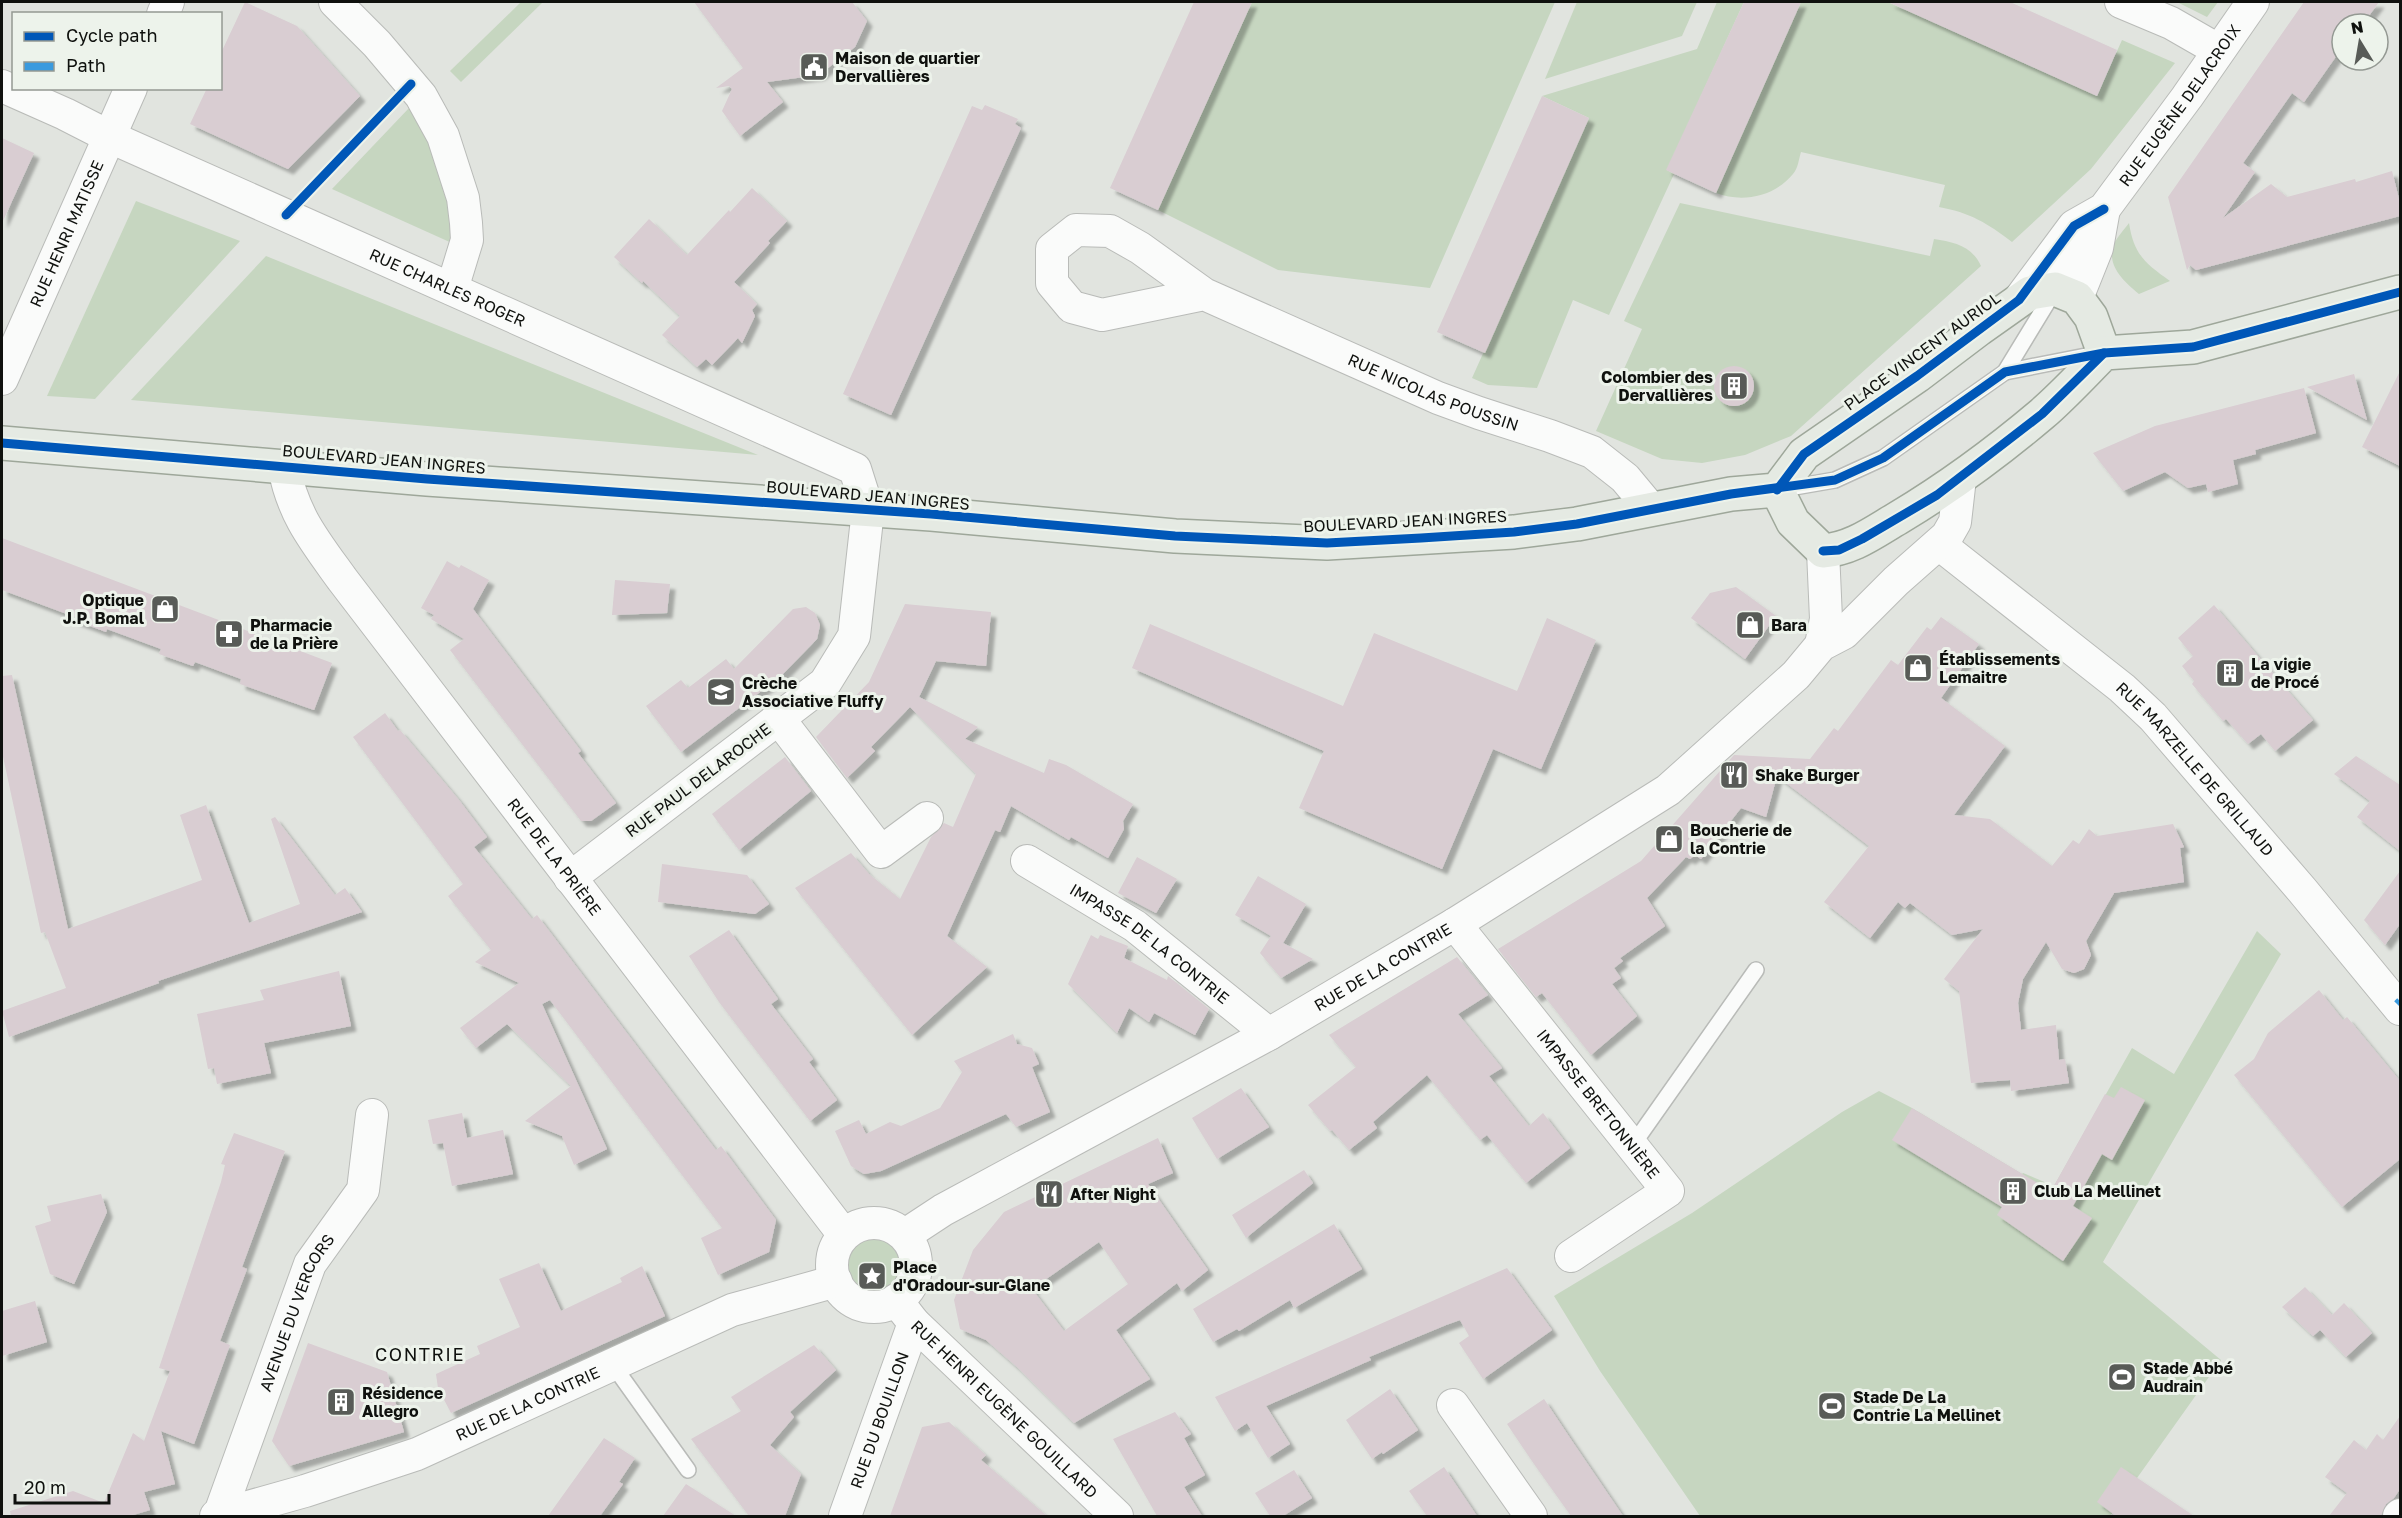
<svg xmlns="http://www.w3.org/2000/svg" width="2402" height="1518" viewBox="0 0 2402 1518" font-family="'Golos Text',sans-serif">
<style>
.green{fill:#c6d6c0}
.building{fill:#d9cdd2;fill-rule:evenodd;filter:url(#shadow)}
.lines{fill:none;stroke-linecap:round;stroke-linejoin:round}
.service-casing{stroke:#b9bbb8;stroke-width:18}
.minor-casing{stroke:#b9bbb8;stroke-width:34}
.primary-casing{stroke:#9ea79a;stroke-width:36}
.service{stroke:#fafbfa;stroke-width:15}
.minor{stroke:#fafbfa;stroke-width:32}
.primary{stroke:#e5eae3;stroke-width:33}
.quiet{stroke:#3a9ade;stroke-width:8;stroke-dasharray:15 8;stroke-linecap:butt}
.cycleway-casing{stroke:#edf3eb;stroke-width:13}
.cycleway{stroke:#0057b8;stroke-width:9}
.labels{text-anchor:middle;stroke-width:6;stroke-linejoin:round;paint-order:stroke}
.poi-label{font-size:16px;font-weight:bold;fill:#0f110e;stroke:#edf3eb;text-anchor:start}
.street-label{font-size:16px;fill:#0f110e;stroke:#edf3eb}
.neighbourhood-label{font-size:18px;letter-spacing:1.5px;fill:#0f110e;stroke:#edf3eb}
</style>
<defs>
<filter id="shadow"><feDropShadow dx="5.5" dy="5.5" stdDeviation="1.5" flood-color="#0004"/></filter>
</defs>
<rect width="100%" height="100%" fill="#e1e4df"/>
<g class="green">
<polygon points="521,2 543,2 461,82 450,71"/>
<polygon points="1252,2 1555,2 1430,288 1278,270 1158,210"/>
<polygon points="1577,2 1697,2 1682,36 1545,79"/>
<polygon points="1717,2 1744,2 1667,170 1674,174 1609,315 1573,300 1537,388 1488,385 1472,378 1589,118 1542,96 1697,49"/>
<path d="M1801 2H1888L2097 96 2122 40 2175 63 2091 169 2012 242C1987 223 1971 213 1939 207L1945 185 1801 152C1799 158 1798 169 1793 174 1774 197 1742 203 1716 193Z"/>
<polygon points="2177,2 2218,2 2207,17"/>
<polygon points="410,107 432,141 446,178 454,244 332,189"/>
<polygon points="136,201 240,241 95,399 47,396"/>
<path d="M1680 203 1930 256 1934 239C1954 242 1972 246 1981 266L1791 436 1745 455 1702 463 1662 459 1596 431 1642 329 1624 321Z"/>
<path d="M2129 223C2134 255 2145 263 2170 281L2139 294C2126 283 2107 267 2113 247 2115 239 2124 230 2129 223Z"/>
<polygon points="266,256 758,455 131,400"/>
<polygon points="2257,931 2281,954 2103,1262 2221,1360 2110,1516 1700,1516 1600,1371 1554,1296 1692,1213 1842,1112 1879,1091 1912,1108 2022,1174 2023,1173 2054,1186 2132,1048 2174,1074"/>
<circle cx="874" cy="1265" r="27"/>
</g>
<g class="building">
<polygon points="245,2 297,26 360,96 288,169 190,124 207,88 220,88 220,55"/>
<polygon points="694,2 852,2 867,21 855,47 819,75 767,82 783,102 740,136 722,111 732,89 729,86 716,88 743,68"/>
<polygon points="1194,2 1252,2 1158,210 1110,188"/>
<polygon points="1744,2 1801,2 1716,193 1666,170"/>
<polygon points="1888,2 2010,2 2117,50 2097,96"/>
<polygon points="2304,2 2379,2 2363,24 2342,24 2342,48 2304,102 2292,93 2243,163 2255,172 2223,218 2271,184 2287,197 2355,179 2356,182 2392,171 2400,203 2400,216 2196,270 2190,265 2187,270 2168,197"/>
<polygon points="1542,96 1589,118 1485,353 1437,332"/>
<polygon points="985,105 1018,119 1015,124 1021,128 891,415 843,394 972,106 982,110"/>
<polygon points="2,138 34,153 2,223"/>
<polygon points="752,188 787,221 768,241 770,243 734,282 757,304 752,310 755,316 742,343 738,338 712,365 706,359 697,367 662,335 680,316 643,281 642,283 614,257 649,219 687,255 729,210 730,212"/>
<circle cx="1734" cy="386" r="20"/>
<polygon points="2400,371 2400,466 2362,447"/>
<polygon points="2354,374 2367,420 2307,387"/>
<polygon points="2304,388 2316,433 2255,450 2256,454 2233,460 2238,484 2208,492 2206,484 2188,488 2165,472 2123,491 2093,453 2155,426"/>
<polygon points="2,538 332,663 314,710 240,684 241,679 195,662 193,666 159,654 161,649 107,629 106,632 74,620 75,617 2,590"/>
<polygon points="447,561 459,568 461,565 489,580 473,609 581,751 578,753 616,803 591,821 581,821 450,650 464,639 431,619 434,615 421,608"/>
<polygon points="615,580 670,584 667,613 612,615"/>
<polygon points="1736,587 1776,616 1745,659 1691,618 1710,593"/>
<polygon points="905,604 991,612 986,666 936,661 919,697 978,727 965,739 1044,773 1049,759 1066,765 1133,804 1123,821 1124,829 1108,858 1071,837 1069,840 1011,806 1000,832 995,830 947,936 987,967 912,1035 795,888 851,853 869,874 900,899 931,837 944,823 953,827 976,774 910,707 871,747 875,751 847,778 816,737 869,682"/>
<polygon points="2214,605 2313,720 2275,751 2261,734 2248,744 2226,719 2223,721 2192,684 2194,681 2182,666 2193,656 2178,638"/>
<polygon points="806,607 815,613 820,625 817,639 781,676 681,752 646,706 681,680 688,688 726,659 734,669 793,609"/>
<polygon points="1941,617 1979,644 1941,698 2005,746 1954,815 1990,819 2052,866 2073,840 2079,844 2089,829 2097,836 2173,824 2184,847 2180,848 2184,882 2114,893 2086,941 2091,955 2084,969 2074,973 2062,969 2046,942 2023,979 2018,1003 2021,1030 2056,1025 2059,1060 2065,1059 2069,1083 2011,1091 2010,1080 1971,1083 1959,991 1944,979 1983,929 1952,935 1910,903 1905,908 1898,902 1870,938 1824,902 1869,846 1777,776 1766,817 1741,808 1701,859 1695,855 1690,859 1686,857 1647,898 1665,926 1620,958 1623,961 1614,968 1621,978 1612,984 1637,1016 1591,1055 1542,993 1536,997 1498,949 1641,861 1734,755 1810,759 1834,728 1838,731 1891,660 1898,665 1927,627 1931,630"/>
<polygon points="1547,618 1596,640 1541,769 1493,749 1442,869 1299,808 1324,751 1132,668 1150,624 1343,706 1374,633 1517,691"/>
<polygon points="12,675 68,929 202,880 180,815 206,805 249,923 300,904 271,819 275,817 335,895 345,888 362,912 158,981 159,983 9,1037 2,1011 66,988 45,932 41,933 2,752 2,676"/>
<polygon points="385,713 398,731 400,730 459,800 487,837 474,847 532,919 537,915 716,1150 721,1146 776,1220 769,1252 718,1275 701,1238 722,1228 550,1000 542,1004 607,1149 574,1165 562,1136 525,1121 571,1086 507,1024 476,1048 460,1028 519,983 475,962 491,950 448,896 463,884 353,737"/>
<polygon points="2356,756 2400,785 2400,851 2357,817 2370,801 2334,774"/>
<polygon points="785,757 811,791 739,850 712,814"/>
<polygon points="1137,857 1177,879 1156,913 1118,893"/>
<polygon points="662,864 747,875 769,904 755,914 658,902"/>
<polygon points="2400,871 2400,924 2385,945 2364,920"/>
<polygon points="1258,876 1306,904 1283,943 1313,959 1281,978 1260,953 1271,936 1235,915"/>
<polygon points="729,930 778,999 771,1004 813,1059 809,1062 837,1100 810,1121 719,1002 689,956"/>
<polygon points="1091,935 1098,939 1100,935 1128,946 1124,958 1167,980 1168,976 1209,1009 1195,1035 1154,1013 1149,1022 1129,1008 1117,1033 1068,984"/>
<polygon points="1457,957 1488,995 1458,1014 1502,1068 1489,1076 1529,1126 1543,1113 1570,1148 1526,1183 1487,1135 1480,1140 1427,1075 1373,1122 1377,1128 1349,1150 1332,1130 1330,1131 1308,1105 1356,1067 1329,1035"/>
<polygon points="339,971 351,1026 264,1043 271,1073 217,1084 214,1068 208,1069 197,1014 264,1000 260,990"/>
<polygon points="2319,990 2343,1020 2347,1017 2400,1081 2400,1159 2342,1207 2234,1075 2254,1059 2268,1033"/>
<polygon points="1013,1034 1017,1044 1032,1048 1039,1064 1032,1067 1050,1112 1016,1127 1006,1114 881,1171 864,1174 851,1166 835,1131 859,1120 866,1134 890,1122 901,1126 940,1108 962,1072 954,1061"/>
<polygon points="2121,1087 2145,1100 2112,1160 2102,1154 2073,1206 2092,1218 2063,1261 1997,1215 2002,1207 1892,1140 1912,1108 2051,1191 2105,1094 2114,1098"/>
<polygon points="1241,1088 1269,1127 1217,1159 1192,1118"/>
<polygon points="462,1113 467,1138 503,1130 513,1174 452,1186 443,1143 433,1144 428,1120"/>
<polygon points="234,1133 285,1151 242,1267 247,1269 220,1341 230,1345 194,1444 161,1431 175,1484 144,1492 150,1510 133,1515 134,1516 11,1516 10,1511 73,1491 104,1503 133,1433 144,1441 170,1371 159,1368 221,1182 225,1165 221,1164"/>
<path d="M1158 1138 1173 1173 1148 1184 1208 1270 1182 1291 1177 1283 1116 1330 1150 1379 1074 1423 1017 1367 986 1340 960 1329 954 1300 973 1250 1004 1212ZM1099 1242 1128 1284 1064 1331 1032 1289Z"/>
<polygon points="1304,1170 1313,1183 1246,1238 1232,1215"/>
<polygon points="101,1194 107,1212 74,1284 50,1274 35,1226 51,1221 47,1206"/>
<polygon points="1334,1224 1362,1269 1294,1308 1290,1300 1239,1331 1237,1329 1213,1342 1193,1309"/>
<polygon points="539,1263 561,1311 622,1282 620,1278 642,1266 665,1316 451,1413 438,1388 436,1374 480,1354 477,1346 520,1327 499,1279"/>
<polygon points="1507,1268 1552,1330 1483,1379 1459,1343 1469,1336 1460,1320 1446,1325 1369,1357 1371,1360 1266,1406 1290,1444 1268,1458 1247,1423 1235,1431 1215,1397"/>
<polygon points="2305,1287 2332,1315 2344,1303 2372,1333 2346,1357 2320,1330 2313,1336 2282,1307"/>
<polygon points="35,1301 47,1342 2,1356 2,1311"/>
<polygon points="308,1343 387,1372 404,1432 289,1466 272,1441"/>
<polygon points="814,1345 836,1370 790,1412 794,1417 770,1445 801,1474 785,1516 749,1516 691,1439 741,1411 731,1397"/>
<polygon points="1390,1389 1418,1430 1383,1454 1382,1452 1372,1459 1346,1420"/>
<polygon points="1544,1399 1570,1438 1623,1516 1571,1516 1534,1464 1507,1424"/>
<polygon points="1175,1412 1191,1434 1184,1438 1205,1475 1184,1487 1202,1516 1157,1516 1113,1439"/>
<polygon points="2400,1416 2400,1489 2394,1498 2386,1504 2381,1516 2329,1516 2347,1493 2325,1477 2354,1440 2366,1450 2377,1434 2383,1440"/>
<polygon points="949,1422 986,1455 981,1460 1047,1516 890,1516 922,1427"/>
<polygon points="604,1438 635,1458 619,1482 623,1484 600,1516 548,1516"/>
<polygon points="1444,1467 1477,1516 1427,1516 1409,1491"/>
<polygon points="2121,1467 2194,1516 2116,1516 2097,1502"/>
<polygon points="1294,1470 1312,1498 1283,1516 1270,1516 1255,1493"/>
<polygon points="686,1484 736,1516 663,1516"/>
</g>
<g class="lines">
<g class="service-casing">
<g id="service">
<polyline points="2005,372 2096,354"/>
<polyline points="1783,489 1835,480 1883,458 2005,372 2089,234"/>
<polyline points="1632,1146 1756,970"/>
<polyline points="613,1365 688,1470"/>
</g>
</g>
<g class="minor-casing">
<g id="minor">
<polyline points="335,2 377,44 421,96 443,136 463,198 466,223 467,240 452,289"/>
<polyline points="2121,2 2171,23 2218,50"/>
<polyline points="163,14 168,2"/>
<path id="s1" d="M2 86 65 114 110 137 855 469 868 510 854 636 825 683 570 878"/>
<path id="s2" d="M1204 294 1102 315 1072 307 1052 283V249L1076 230 1110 231 1140 248 1204 294 1438 398 1479 413 1550 436 1592 452 1625 478 1650 508"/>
<polyline points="2077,298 2097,248 2104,209"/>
<path id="s3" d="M2019 300 2074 226 2104 209 2187 97 2253 2"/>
<path id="s4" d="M2 379 131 88"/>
<path id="s5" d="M284 467C293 515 314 540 342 579L844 1235"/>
<path id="s6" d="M1939 544 2122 688 2153 717 2302 890 2400 1009"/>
<polyline points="1821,645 1826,619 1823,551"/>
<polyline points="779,719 881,852 927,818"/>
<path id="s7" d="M1027 861 1135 926 1269 1034"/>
<path id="s8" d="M1455 924 1668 1191 1571 1256"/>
<circle cx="874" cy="1265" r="42"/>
<path id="s9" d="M905 1235 943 1210 1269 1034 1455 924 1668 790 1796 675 1821 645 1844 633 1896 581 1947 536 1955 522 1960 478"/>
<path id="s10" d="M896 1300 914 1323 1117 1516"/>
<polyline points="1453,1405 1531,1516"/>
<path id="s11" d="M216 1516 305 1491 417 1454 732 1310 836 1281"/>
<path id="s12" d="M219 1516 310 1264 363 1190 372 1115"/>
<path id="s13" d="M845 1516 914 1323"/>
<polyline points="2399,1516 2400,1515"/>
</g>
</g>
<g class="primary-casing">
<g id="primary">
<polyline points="2,443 427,479 931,514 1175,536 1327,543 1514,532 1577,524 1731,494 1777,490 1804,454 1917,376 1979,329 2030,293 2055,289 2077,298 2091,317 2104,353"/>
<path d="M1777 490 1793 522 1823 551C1852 549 1874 532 1898 518 1948 488 1997 452 2042 414 2064 395 2084 373 2104 353L2193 347 2400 292"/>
</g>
</g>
<use href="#service" class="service"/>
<use href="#minor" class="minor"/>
<use href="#primary" class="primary"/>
<polyline class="quiet" points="2397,1004 2400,1001"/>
<g class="cycleway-casing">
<g id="cycleway">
<polyline points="286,215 411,84"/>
<polyline points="2,443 427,479 931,514 1175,536 1327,543 1421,538 1514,532 1577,524 1731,494 1835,480 1883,458 2005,372 2104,353 2193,347 2400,292"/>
<polyline points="1777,490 1804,454 1917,376 2019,300 2074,226 2104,209"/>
<polyline points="1823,551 1839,550 1862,539 1937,495 2042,414 2104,353"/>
</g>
</g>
<use href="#cycleway" class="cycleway"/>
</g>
<defs>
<g id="civic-square" transform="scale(1.5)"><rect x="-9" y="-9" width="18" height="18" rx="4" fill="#585b57" stroke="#edf3eb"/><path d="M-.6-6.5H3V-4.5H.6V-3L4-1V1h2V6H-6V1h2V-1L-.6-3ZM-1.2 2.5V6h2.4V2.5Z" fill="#fff"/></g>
<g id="building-square" transform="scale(1.5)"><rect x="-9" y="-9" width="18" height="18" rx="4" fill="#585b57" stroke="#edf3eb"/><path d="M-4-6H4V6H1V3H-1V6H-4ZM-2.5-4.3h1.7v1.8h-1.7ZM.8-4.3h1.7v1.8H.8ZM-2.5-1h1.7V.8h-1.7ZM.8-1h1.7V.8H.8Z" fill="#fff"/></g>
<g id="shop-square" transform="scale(1.5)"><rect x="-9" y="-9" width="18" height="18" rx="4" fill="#585b57" stroke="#edf3eb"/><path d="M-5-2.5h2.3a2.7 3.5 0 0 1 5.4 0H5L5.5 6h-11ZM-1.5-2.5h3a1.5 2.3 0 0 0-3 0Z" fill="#fff"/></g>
<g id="pharmacy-square" transform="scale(1.5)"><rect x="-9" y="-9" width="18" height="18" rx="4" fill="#585b57" stroke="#edf3eb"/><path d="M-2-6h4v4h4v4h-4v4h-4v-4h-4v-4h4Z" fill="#fff"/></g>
<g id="school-square" transform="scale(1.5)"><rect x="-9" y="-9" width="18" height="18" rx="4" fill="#585b57" stroke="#edf3eb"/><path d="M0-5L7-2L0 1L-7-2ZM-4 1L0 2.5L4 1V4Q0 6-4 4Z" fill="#fff"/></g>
<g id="restaurant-square" transform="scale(1.5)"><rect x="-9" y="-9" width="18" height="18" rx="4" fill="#585b57" stroke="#edf3eb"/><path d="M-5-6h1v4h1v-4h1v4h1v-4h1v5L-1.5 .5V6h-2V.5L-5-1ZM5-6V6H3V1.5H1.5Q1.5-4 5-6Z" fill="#fff"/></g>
<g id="sight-square" transform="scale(1.5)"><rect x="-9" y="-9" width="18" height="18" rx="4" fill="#585b57" stroke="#edf3eb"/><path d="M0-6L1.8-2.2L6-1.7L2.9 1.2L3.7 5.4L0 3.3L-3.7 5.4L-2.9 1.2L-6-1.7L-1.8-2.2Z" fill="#fff"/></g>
<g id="stadium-square" transform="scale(1.5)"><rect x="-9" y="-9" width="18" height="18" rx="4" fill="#585b57" stroke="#edf3eb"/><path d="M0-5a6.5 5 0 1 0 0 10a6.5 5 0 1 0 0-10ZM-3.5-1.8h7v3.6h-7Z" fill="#fff"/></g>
</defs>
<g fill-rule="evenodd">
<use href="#civic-square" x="814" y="67"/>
<use href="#building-square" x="1734" y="386"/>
<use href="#shop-square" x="165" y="609"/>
<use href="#shop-square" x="1750" y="625"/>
<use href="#pharmacy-square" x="229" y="634"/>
<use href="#shop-square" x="1918" y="668"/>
<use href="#building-square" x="2230" y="673"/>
<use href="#school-square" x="721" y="692"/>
<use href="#restaurant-square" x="1734" y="775"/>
<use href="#shop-square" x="1669" y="839"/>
<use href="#building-square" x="2013" y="1191"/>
<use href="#restaurant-square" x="1049" y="1194"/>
<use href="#sight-square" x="872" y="1276"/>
<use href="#stadium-square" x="2122" y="1377"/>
<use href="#building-square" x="341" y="1402"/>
<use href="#stadium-square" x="1832" y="1406"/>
</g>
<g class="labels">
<g class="poi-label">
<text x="835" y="64">Maison de quartier<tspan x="835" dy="18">Dervallières</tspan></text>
<text x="1713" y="383" text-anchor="end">Colombier des<tspan x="1713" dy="18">Dervallières</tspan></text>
<text x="144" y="606" text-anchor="end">Optique<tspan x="144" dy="18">J.P. Bomal</tspan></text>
<text x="250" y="631">Pharmacie<tspan x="250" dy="18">de la Prière</tspan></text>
<text x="1771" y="631">Bara</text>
<text x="1939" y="665">Établissements<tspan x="1939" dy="18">Lemaitre</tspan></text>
<text x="2251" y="670">La vigie<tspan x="2251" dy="18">de Procé</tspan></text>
<text x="742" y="689">Crèche<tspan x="742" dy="18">Associative Fluffy</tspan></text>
<text x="1755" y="781">Shake Burger</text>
<text x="1690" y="836">Boucherie de<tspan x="1690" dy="18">la Contrie</tspan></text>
<text x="2034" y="1197">Club La Mellinet</text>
<text x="1070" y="1200">After Night</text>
<text x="893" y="1273">Place<tspan x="893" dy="18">d'Oradour-sur-Glane</tspan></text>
<text x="2143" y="1374">Stade Abbé<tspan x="2143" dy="18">Audrain</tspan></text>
<text x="362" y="1399">Résidence<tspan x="362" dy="18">Allegro</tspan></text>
<text x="1853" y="1403">Stade De La<tspan x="1853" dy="18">Contrie La Mellinet</tspan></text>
</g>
<g class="street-label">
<text dy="6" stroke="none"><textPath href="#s3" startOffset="255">RUE EUGÈNE DELACROIX</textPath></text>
<text dy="6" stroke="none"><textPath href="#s4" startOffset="159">RUE HENRI MATISSE</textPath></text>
<text dy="6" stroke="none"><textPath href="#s1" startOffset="489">RUE CHARLES ROGER</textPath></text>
<text transform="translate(1922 351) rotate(-36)" y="6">PLACE VINCENT AURIOL</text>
<text dy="6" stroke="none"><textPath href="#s2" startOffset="628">RUE NICOLAS POUSSIN</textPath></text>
<text transform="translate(384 459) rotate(5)" y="6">BOULEVARD JEAN INGRES</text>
<text transform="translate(868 495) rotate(5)" y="6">BOULEVARD JEAN INGRES</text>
<text transform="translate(1405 521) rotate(-3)" y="6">BOULEVARD JEAN INGRES</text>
<text dy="6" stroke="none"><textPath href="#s6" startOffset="342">RUE MARZELLE DE GRILLAUD</textPath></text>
<text transform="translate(698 780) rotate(-37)" y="6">RUE PAUL DELAROCHE</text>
<text dy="6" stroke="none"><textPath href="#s5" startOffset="477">RUE DE LA PRIÈRE</textPath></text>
<text dy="6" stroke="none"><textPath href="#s7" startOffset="148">IMPASSE DE LA CONTRIE</textPath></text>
<text dy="6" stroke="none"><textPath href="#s9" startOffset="548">RUE DE LA CONTRIE</textPath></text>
<text dy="6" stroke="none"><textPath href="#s8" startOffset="230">IMPASSE BRETONNIÈRE</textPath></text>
<text dy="6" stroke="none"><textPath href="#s12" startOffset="218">AVENUE DU VERCORS</textPath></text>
<text dy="6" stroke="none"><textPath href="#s11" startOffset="332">RUE DE LA CONTRIE</textPath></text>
<text dy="6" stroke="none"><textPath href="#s10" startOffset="154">RUE HENRI EUGÈNE GOUILLARD</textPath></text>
<text dy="6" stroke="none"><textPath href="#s13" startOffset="102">RUE DU BOUILLON</textPath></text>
</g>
<g class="neighbourhood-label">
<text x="420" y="1361">CONTRIE</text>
</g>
</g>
<rect width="2402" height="1518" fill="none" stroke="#0f110e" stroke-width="6"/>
<rect x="12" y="12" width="210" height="78" fill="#edf3eb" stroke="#949993" stroke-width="1.5"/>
<rect x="24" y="32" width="30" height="9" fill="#0057b8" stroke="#949993" stroke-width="1.5"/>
<text x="66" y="42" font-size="18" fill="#0f110e">Cycle path</text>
<rect x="24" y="62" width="30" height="9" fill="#3a9ade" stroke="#949993" stroke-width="1.5"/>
<text x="66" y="72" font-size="18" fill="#0f110e">Path</text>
<g transform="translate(2360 42) rotate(349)"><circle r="28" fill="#edf3eb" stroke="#949993" stroke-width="1.5"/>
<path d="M0-4.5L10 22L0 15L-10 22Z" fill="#585b57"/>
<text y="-9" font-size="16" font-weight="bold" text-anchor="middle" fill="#0f110e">N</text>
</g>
<path d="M15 1494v9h94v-9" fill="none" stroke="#0f110e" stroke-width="3"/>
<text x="24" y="1494" font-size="18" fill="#0f110e" stroke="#edf3eb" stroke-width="4.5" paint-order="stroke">20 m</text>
</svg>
